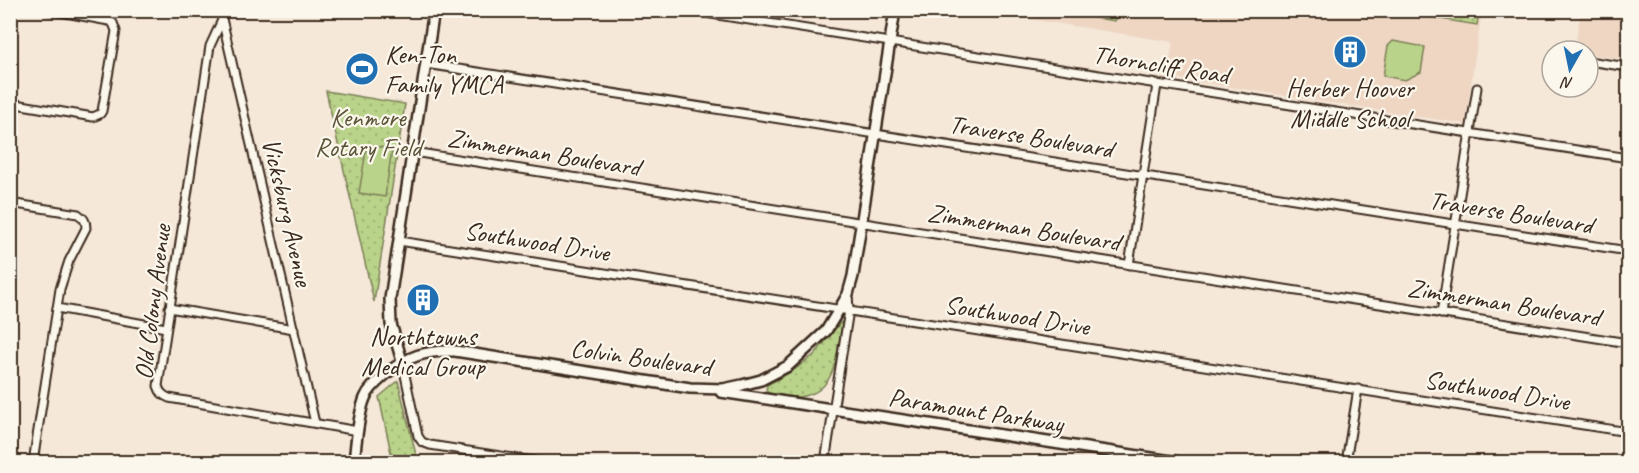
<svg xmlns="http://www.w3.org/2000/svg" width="1639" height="473" viewBox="0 0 1639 473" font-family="Caveat,sans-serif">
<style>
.built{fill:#eed6c3}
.green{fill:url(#green-dots);stroke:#7a7e54;stroke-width:1.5}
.pitch{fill:#bad38a;stroke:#7a7e54;stroke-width:1.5}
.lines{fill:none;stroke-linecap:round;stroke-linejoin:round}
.street-casing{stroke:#3b2a1e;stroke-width:11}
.secondary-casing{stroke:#3b2a1e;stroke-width:14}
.street{stroke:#fbf7ec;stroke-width:7}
.secondary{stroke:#fbf7ec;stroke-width:9}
.labels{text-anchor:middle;stroke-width:4.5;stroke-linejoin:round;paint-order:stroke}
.poi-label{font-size:26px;fill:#3b2a1e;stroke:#fbf7ec}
.street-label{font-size:26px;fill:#3b2a1e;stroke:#fbf7ec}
.park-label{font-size:26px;fill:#5b5439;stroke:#fbf7ec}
</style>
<defs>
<pattern id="green-dots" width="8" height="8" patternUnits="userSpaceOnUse" patternTransform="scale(1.5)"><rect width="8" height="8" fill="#bad38a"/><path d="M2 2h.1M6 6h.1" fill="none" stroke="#a1b577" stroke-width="1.8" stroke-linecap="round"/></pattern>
</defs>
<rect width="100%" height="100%" fill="#f5e8d9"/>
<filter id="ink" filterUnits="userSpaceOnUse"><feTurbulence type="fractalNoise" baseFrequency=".0167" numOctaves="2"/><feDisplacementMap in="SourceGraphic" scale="12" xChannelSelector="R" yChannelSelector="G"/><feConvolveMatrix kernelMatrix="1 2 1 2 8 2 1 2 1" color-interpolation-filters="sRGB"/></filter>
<g filter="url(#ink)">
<g class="built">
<polygon points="991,10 1482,11 1465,124 1167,77 1173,42 991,13"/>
<polygon points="1581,11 1628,11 1628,60 1588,54 1588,51 1574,51"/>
</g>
<g class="green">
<polygon points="1404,10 1479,11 1477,25 1404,13"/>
<polygon points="326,91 405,104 374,302"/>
<path d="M841 322 842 323C837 353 837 396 796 397 787 397 777 394 768 393L766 390 767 385 794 370 815 354Z"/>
<polygon points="398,381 417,459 414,460 414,462 393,462 379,397"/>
</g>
<g class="pitch">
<polygon points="1049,11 1117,11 1115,21"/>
<polygon points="1393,41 1425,47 1421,72 1405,80 1383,76 1388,46"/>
<polygon points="367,145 392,149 385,197 359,193"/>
</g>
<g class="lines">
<g class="street-casing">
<g id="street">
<polyline points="220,10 315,423"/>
<polyline points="686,10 1628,158"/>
<path d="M222 20 210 46 158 386C160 392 162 395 169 398L358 431"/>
<polyline points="1588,61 1628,67"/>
<polyline points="426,64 1628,251"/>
<polyline points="10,103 93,117 100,114 102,111 116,31 113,23 109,21 49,10"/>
<polyline points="413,152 1628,343"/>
<path d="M10 203 78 214C84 218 86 221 86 228L69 261 60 289 33 462"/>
<polyline points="399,241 1628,432"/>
<polyline points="1129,265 1157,85"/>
<polyline points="57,308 166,328"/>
<polyline points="169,308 294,329"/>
<polyline points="1441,314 1477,88"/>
<polyline points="402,361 418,436 422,442 430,445 540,462"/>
<polyline points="825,462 849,310 848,294"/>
<polyline points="1346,462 1358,389"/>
</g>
</g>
<g class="secondary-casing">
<g id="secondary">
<polyline points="402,361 391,324 390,299 434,10"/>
<polyline points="721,392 1178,462"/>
<path d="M354 462C356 444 358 415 365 398 369 388 378 381 386 374 408 356 426 350 455 351L690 388 723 389 742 385 761 380 788 366 826 331 840 308 848 294 853 276 895 10"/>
</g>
</g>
<use href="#street" class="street"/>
<use href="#secondary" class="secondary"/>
</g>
</g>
<defs>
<g id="building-disc" transform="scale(1.725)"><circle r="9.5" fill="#1f6fb2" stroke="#fbf7ec"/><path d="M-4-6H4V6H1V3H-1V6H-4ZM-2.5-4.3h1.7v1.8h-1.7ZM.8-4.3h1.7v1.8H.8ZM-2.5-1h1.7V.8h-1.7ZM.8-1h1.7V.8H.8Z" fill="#fff"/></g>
<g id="stadium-disc" transform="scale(1.725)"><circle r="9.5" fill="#1f6fb2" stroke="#fbf7ec"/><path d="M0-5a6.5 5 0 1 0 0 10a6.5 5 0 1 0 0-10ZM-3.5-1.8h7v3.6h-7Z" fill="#fff"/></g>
</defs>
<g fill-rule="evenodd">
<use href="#building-disc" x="1350" y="52"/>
<use href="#stadium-disc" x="362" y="69"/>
<use href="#building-disc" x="423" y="300"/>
</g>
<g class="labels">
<g class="poi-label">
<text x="385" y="63" text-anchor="start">Ken-Ton<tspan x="385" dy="30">Family YMCA</tspan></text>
<text x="1350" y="97">Herber Hoover<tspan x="1350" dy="30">Middle School</tspan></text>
<text x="423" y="345">Northtowns<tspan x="423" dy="30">Medical Group</tspan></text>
</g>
<g class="street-label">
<text transform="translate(1161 64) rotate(9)" y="9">Thorncliff Road</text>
<text transform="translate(1031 136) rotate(9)" y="9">Traverse Boulevard</text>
<text transform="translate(544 152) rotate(9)" y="9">Zimmerman Boulevard</text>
<text transform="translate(288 212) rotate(77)" y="9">Vicksburg Avenue</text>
<text transform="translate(1511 212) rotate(9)" y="9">Traverse Boulevard</text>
<text transform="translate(1024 227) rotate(9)" y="9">Zimmerman Boulevard</text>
<text transform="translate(537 241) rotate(9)" y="9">Southwood Drive</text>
<text transform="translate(152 302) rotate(-83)" y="9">Old Colony Avenue</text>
<text transform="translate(1504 302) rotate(9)" y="9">Zimmerman Boulevard</text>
<text transform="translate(1017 315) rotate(9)" y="9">Southwood Drive</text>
<text transform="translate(641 357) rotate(8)" y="9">Colvin Boulevard</text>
<text transform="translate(1497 390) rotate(9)" y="9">Southwood Drive</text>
<text transform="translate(976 410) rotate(9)" y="9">Paramount Parkway</text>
</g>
<g class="park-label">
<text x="368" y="126">Kenmore<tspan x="368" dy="30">Rotary Field</tspan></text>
</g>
</g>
<rect width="1639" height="473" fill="none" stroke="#fbf7ec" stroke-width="36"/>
<rect x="18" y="18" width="1603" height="437" fill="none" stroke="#3b2a1e" stroke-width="2" filter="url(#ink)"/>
<g transform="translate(1570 69) rotate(189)"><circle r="28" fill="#fbf7ec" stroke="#aea59a" stroke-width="1.5"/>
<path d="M0-4.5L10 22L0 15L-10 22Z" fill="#1f6fb2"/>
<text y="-9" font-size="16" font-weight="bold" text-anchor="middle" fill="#3b2a1e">N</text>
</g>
</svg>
